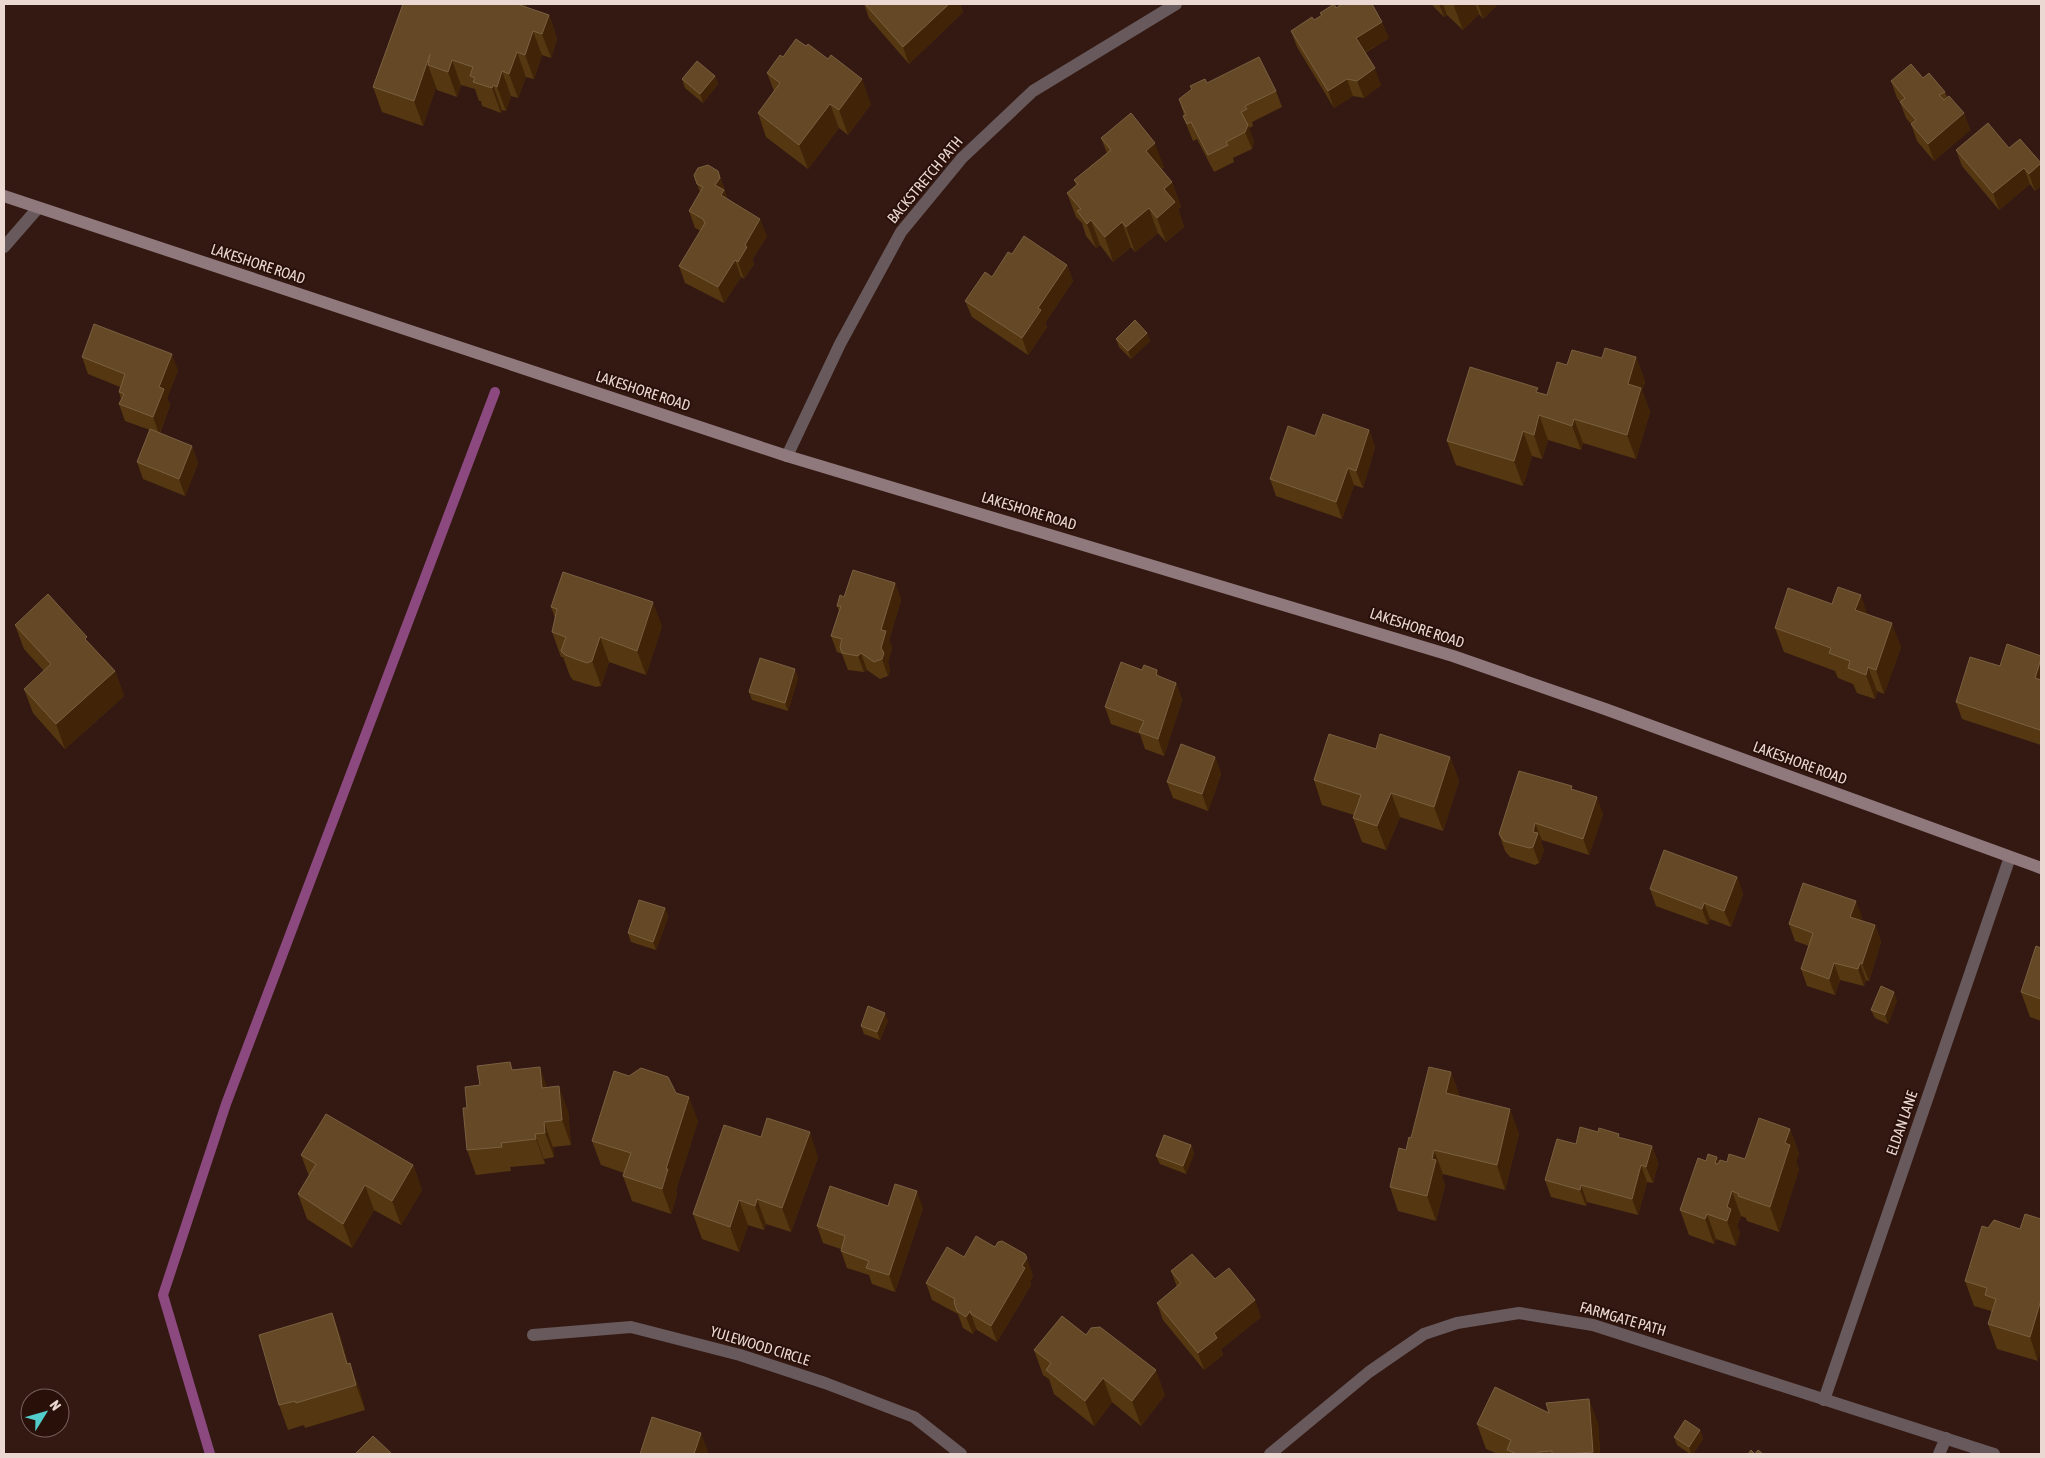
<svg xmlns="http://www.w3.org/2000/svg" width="2045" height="1458" viewBox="0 0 2045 1458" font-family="'Asap Condensed',sans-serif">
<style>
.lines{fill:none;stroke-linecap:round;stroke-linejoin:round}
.stream{stroke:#8b497f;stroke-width:10}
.street{stroke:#68595c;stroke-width:12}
.secondary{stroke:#90797d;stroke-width:12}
.wall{fill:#553811}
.shaded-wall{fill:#412408}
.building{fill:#654926;stroke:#7a6041}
.labels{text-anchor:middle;stroke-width:4;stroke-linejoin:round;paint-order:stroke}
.street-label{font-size:15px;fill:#ebd8d3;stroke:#291009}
</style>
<rect width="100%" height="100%" fill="#331912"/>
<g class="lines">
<polyline class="stream" points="210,1454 163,1295 226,1104 495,392"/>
<g class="street">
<polyline points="4,247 38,208"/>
<polyline points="787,456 840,344 901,232 962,158 1033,91 1176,4"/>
<polyline points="533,1335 631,1327 740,1355 825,1383 914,1417 961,1454"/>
<polyline points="1824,1400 2010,857"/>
<polyline points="1270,1454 1369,1372 1424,1334 1457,1323 1519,1313 1593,1325 1994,1454"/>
<polyline points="1939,1454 1946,1438"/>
</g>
<polyline class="secondary" points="4,196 787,456 1453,656 1605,709 2041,868"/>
</g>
<g class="wall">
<polygon points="403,4 526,4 526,7 549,15 557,39 551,58 542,55 534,79 526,77 518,98 511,96 506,111 502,110 501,113 482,106 481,101 479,101 475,89 461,85 457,97 437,90 436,87 423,126 382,112 373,87"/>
<polygon points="864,4 960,4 963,12 909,64 869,18"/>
<polygon points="1432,4 1498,4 1483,19 1479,14 1463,30 1447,15 1444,17 1434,7"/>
<polygon points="1336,8 1389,38 1365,53 1381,85 1364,98 1353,96 1334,108 1297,47 1291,31 1314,20 1321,16 1320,13"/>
<polygon points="767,73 871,104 848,135 839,128 808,169 766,137 758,113 774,91"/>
<polygon points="715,76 718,84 703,103 685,88 682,79"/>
<polygon points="1923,78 1945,92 1947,97 1964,113 1970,130 1934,161 1917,141 1911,124 1906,118 1900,102 1897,98 1891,81"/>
<polygon points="1207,83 1276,91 1282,107 1252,122 1253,126 1249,128 1254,142 1252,149 1233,158 1234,162 1214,172 1197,139 1193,141 1183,116 1184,115 1179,99"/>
<polygon points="1101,138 1164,167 1161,170 1172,182 1181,207 1178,209 1184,227 1166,242 1158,233 1135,252 1131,247 1113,262 1100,245 1096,248 1086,236 1082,223 1076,217 1067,193 1076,185 1074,180 1107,153"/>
<polygon points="2009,148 2041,163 2041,186 2035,191 2030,184 1999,210 1962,166 1956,150"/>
<polygon points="718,171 724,188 727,198 767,236 752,260 754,264 744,279 741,277 724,303 685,283 679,266 701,231 695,228 689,211 700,192 694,175"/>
<polygon points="1012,254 1067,265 1073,281 1045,323 1047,327 1028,355 972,317 965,301 992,277"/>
<polygon points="1147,333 1150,341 1131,359 1119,347 1116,339"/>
<polygon points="82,357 178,370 167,398 170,405 160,433 192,446 198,463 185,496 143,479 137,462 150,430 125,421 119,404 121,399 119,392 120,387 88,374"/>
<polygon points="1636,357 1645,382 1642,390 1650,412 1636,459 1583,443 1581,450 1548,440 1542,459 1532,456 1523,486 1456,465 1447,441 1540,393 1547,395 1567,365 1602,358"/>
<polygon points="1369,430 1375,447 1363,488 1354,485 1342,519 1276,496 1270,479 1315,436"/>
<polygon points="895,583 901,600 889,640 892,648 888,662 890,670 888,676 880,679 867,670 864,672 848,670 842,654 837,652 831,636 839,611 837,606 844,597"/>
<polygon points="1832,604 1867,614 1901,647 1884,694 1877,691 1875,699 1857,693 1853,684 1838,678 1835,671 1784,652 1775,628"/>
<polygon points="551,607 662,626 646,675 609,662 601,686 596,687 573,680 570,676 563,657 561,657 552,632 555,618"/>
<polygon points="15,625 90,644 115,671 124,696 65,749 33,713 24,689 44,671 24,649"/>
<polygon points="2041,656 2041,745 1962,719 1956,702 2000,666"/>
<polygon points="1142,670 1157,670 1160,677 1176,683 1182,700 1164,756 1145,749 1140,734 1111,724 1105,707"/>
<polygon points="798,678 788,711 752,700 749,692"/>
<polygon points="1376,749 1450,757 1459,781 1443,831 1400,817 1386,850 1362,842 1353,818 1354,815 1322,805 1314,780"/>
<polygon points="1215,757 1221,774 1208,811 1173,798 1167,782"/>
<polygon points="1573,789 1603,814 1589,855 1542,840 1541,842 1544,850 1539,863 1535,865 1510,857 1505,851 1499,834"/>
<polygon points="1737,877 1743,894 1731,927 1710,919 1708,925 1656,906 1650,889"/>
<polygon points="665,908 668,917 656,950 631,942 628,933"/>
<polygon points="1862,917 1861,920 1875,925 1881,942 1869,981 1866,980 1864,986 1840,980 1835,995 1807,986 1801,969 1809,946 1795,941 1789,924"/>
<polygon points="2041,948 2041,1021 2030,1017 2021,992"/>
<polygon points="1897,1000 1888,1024 1875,1018 1871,1010"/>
<polygon points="888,1021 880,1040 864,1034 861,1026"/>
<polygon points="513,1070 547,1087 568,1111 571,1145 553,1147 554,1157 544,1159 545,1164 510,1167 511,1171 476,1175 467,1150 467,1108 480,1085"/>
<polygon points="1451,1072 1460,1097 1519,1133 1505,1190 1443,1174 1442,1178 1445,1185 1436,1221 1398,1211 1390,1187 1411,1138"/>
<polygon points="676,1093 698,1121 676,1190 677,1194 671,1214 632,1201 623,1176 624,1173 601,1165 592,1141"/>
<polygon points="1790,1129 1799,1154 1796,1162 1799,1169 1779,1232 1747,1221 1746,1218 1741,1216 1737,1226 1740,1233 1736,1246 1716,1239 1714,1244 1689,1235 1680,1210 1706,1161 1717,1157 1719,1162 1727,1162 1745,1159"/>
<polygon points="1620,1138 1652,1146 1658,1163 1653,1183 1647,1182 1638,1215 1587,1202 1586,1206 1551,1197 1545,1180 1576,1144"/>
<polygon points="1191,1145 1194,1154 1186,1174 1160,1164 1156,1156"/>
<polygon points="301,1155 413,1165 422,1190 401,1225 374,1210 352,1248 307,1219 298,1194 309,1176"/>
<polygon points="818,1157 791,1232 766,1224 764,1230 748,1225 739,1252 702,1239 693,1214"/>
<polygon points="888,1206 923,1208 895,1292 872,1284 869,1275 847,1268 841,1251 841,1249 823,1243 817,1226"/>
<polygon points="1994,1220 2038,1361 1997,1349 1988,1324 1992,1313 1991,1311 1974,1306 1965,1281 1988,1228"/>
<polygon points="964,1257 1033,1275 1030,1281 1031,1285 997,1342 977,1330 976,1328 973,1334 963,1328 958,1314 932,1300 926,1283"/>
<polygon points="1171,1271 1261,1317 1221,1349 1223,1355 1204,1370 1163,1320 1157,1303 1177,1287"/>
<polygon points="332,1313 341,1338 348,1364 359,1388 365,1410 305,1428 304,1425 288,1430 279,1405"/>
<polygon points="1086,1335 1165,1395 1141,1426 1112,1402 1094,1426 1054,1394 1049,1379 1043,1375 1034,1350"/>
<polygon points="1549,1413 1598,1423 1600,1454 1498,1454 1486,1449 1477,1424"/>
<polygon points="1700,1430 1703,1439 1693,1454 1690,1454 1677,1445 1674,1437"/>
</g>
<g class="shaded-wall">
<polygon points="511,4 526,4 527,6 520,26"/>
<polygon points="949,4 960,4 963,12 909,64 903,47"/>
<polygon points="1439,4 1443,4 1447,15 1444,17"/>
<polygon points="1456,4 1475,4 1479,14 1463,30 1454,6"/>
<polygon points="1478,4 1498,4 1483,19"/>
<polygon points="549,15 557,39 551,58 542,34"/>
<polygon points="1382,22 1389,38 1362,54 1356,38"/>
<polygon points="533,31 542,55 534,79 525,55"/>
<polygon points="517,52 526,77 518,98 509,74"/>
<polygon points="430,54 428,65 436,87 423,126 414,101"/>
<polygon points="452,60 461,85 457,97 448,72"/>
<polygon points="1375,68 1381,85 1364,98 1357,81"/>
<polygon points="502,71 511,96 506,111 497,87"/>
<polygon points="715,76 718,84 703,103 700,94"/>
<polygon points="862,79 871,104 848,135 839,110"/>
<polygon points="1347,79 1353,96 1334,108 1328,91"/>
<polygon points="493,85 502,110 501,113 492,88"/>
<polygon points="830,104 839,128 808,169 799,145"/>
<polygon points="1964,113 1970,130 1934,161 1928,144"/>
<polygon points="1248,125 1254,142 1252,149 1245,132"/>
<polygon points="1155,143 1164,167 1155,176 1146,151"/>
<polygon points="2041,164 2041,186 2035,191 2029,174"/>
<polygon points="2024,168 2030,184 1999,210 1993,193"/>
<polygon points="718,171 730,207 727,211 715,185"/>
<polygon points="1172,182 1181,207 1178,209 1184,227 1166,242 1157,218 1164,189"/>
<polygon points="1149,208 1158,233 1135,252 1126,227"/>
<polygon points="760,219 767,236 752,260 754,264 744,279 738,262 745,245"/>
<polygon points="1091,220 1100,245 1096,248 1087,224"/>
<polygon points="1122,222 1131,247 1113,262 1105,237"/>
<polygon points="735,260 741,277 724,303 718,287"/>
<polygon points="1067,265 1073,281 1045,323 1047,327 1028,355 1022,338 1038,308"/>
<polygon points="1147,333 1150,341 1131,359 1128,351"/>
<polygon points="172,354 178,370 167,398 170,405 159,434 153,417 159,387"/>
<polygon points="1636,357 1645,382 1642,390 1650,412 1636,459 1627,435 1628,384"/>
<polygon points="1539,415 1548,440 1542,459 1534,435"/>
<polygon points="1574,419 1583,443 1581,450 1572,426"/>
<polygon points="1369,430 1375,447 1363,488 1356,471"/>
<polygon points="1523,431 1532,456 1523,486 1514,461"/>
<polygon points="192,446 198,463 185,496 179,479"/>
<polygon points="1348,468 1354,485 1342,519 1336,502"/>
<polygon points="895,583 901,600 889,640 892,648 888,662 890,670 888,676 882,659 881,630"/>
<polygon points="1861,595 1869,620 1855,610"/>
<polygon points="653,602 662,626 646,675 637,651"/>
<polygon points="1892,623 1901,647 1884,694 1876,670"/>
<polygon points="600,637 609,662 601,686 592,661"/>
<polygon points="861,653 867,670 864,672 858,656"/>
<polygon points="2041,659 2041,694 2035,678"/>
<polygon points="1868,667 1877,691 1875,699 1866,675"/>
<polygon points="795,669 798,678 788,711 785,703"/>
<polygon points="1157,670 1163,686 1156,675"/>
<polygon points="115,671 124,696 65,749 56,724"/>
<polygon points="1176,683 1182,700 1164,756 1158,739"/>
<polygon points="1215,757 1221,774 1208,811 1202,794"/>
<polygon points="1450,757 1459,781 1443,831 1434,807"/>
<polygon points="1391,793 1400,817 1386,850 1377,826"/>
<polygon points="1597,797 1603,814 1589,855 1583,839"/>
<polygon points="1535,823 1542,840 1541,842 1544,850 1539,863 1533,847 1533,832"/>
<polygon points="1737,877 1743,894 1731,927 1724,911"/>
<polygon points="1856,901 1862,917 1856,934 1850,917"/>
<polygon points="1704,903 1710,919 1708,925 1702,909"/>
<polygon points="665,908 668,917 656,950 653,942"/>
<polygon points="1875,925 1881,942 1869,981 1862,964"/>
<polygon points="1834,963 1840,980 1835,995 1829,979"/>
<polygon points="1860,963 1866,980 1864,986 1858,969"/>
<polygon points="1894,992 1897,1000 1888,1024 1885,1015"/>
<polygon points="885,1013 888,1021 880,1040 877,1032"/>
<polygon points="540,1067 549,1092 542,1088"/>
<polygon points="1451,1072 1460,1097 1446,1093"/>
<polygon points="559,1086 568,1111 571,1145 562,1120"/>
<polygon points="689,1097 698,1121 676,1190 677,1194 671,1214 662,1189 666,1169"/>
<polygon points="1510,1109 1519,1133 1505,1190 1497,1165"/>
<polygon points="544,1122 553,1147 554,1157 545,1133"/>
<polygon points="1790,1129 1799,1154 1796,1162 1799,1169 1779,1232 1770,1207 1785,1143"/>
<polygon points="810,1132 818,1157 791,1232 782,1208"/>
<polygon points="535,1134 544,1159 545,1164 536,1139"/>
<polygon points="1191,1145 1194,1154 1186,1174 1183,1166"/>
<polygon points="1652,1146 1658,1163 1653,1183 1646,1167"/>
<polygon points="1434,1150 1443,1174 1442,1178 1445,1185 1436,1221 1427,1196 1432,1159"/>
<polygon points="1717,1157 1726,1182 1715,1163"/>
<polygon points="413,1165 422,1190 401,1225 392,1201"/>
<polygon points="1641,1165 1647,1182 1638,1215 1632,1199"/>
<polygon points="365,1185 374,1210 352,1248 343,1224"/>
<polygon points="1581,1185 1587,1202 1586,1206 1580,1190"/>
<polygon points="917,1191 923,1208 895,1292 889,1275"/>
<polygon points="1732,1191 1741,1216 1737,1226 1740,1233 1736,1246 1727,1221 1727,1207"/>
<polygon points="757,1199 766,1224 764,1230 755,1206"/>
<polygon points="739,1200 748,1225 739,1252 730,1227"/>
<polygon points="1707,1214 1716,1239 1714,1244 1705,1219"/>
<polygon points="1027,1258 1033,1275 1030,1281 1031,1285 997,1342 991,1326"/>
<polygon points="1255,1300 1261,1317 1221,1349 1223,1355 1204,1370 1198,1353 1214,1333"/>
<polygon points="2041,1300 2041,1353 2038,1361 2030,1337"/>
<polygon points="970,1311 976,1328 973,1334 966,1317"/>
<polygon points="332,1313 341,1338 356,1389 347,1364"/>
<polygon points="350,1363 359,1388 365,1410 356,1385"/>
<polygon points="1156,1370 1165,1395 1141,1426 1132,1401"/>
<polygon points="1103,1378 1112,1402 1094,1426 1085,1401"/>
<polygon points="1589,1399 1598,1423 1600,1454 1594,1454 1593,1452"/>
<polygon points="1700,1430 1703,1439 1693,1454 1691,1454 1689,1447"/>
<polygon points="701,1433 709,1454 694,1454"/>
</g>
<g class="building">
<polygon points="403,4 517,4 549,15 542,34 533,31 525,55 517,52 509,74 502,71 497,87 493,85 492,88 473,82 475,78 470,76 473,67 452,60 448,72 428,65 430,54 414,101 373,87"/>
<polygon points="865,4 949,4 903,47"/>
<polygon points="1334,4 1336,8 1342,4 1372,4 1382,22 1356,38 1375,68 1357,81 1347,79 1328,91 1291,31 1312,17 1314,20 1322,15 1320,13"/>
<polygon points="796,39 806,46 808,44 828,59 831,55 862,79 839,110 830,104 799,145 758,113 780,83 767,73 780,55 783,57"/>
<polygon points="1259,57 1276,91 1245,106 1247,109 1241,112 1248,125 1245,132 1226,142 1228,145 1208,155 1191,122 1187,124 1183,116 1186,115 1179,99 1192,89 1190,86 1205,79 1207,83"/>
<polygon points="697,61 715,76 700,94 682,79"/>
<polygon points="1911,64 1923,78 1929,73 1945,92 1939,95 1944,100 1949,96 1964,113 1928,144 1911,124 1916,120 1900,102 1905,98 1891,81"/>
<polygon points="1131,113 1155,143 1146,151 1172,182 1164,189 1175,202 1157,218 1149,208 1126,227 1122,222 1105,237 1091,220 1087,224 1077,211 1081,209 1067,193 1078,184 1074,180 1111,150 1101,138"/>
<polygon points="1988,123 2009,148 2020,139 2041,163 2029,174 2024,168 1993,193 1956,150"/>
<polygon points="708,165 718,171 720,178 715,185 724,190 721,195 760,219 745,245 747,247 738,262 735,260 718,287 679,266 705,223 703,219 689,211 703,187 697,184 694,175 698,168"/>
<polygon points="1024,236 1067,265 1038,308 1041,310 1022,338 965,301 985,272 992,277 1008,252 1012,254"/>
<polygon points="1135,320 1147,333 1128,351 1116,339"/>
<polygon points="94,324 172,354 159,387 164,389 153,417 119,404 124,394 119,392 125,374 82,357"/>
<polygon points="1605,348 1636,357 1628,384 1641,388 1627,435 1574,419 1572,426 1539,415 1534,435 1523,431 1514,461 1447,441 1470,367 1538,388 1536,392 1547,395 1557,362 1567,365 1572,350 1602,358"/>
<polygon points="1323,414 1369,430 1356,471 1348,468 1336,502 1270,479 1288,426 1315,436"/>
<polygon points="150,429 192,446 179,479 137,462"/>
<polygon points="853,570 895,583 881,630 886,631 881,648 884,653 882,659 874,662 861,653 858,656 842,653 840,647 842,639 831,636 841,606 837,606 840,595 844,597"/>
<polygon points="563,572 653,602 637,651 600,637 592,661 587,663 565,655 561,651 566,637 552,632 557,609 551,607"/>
<polygon points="1838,587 1861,595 1855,610 1892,623 1876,670 1868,667 1866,675 1848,668 1850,661 1829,653 1831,648 1775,628 1788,588 1832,604"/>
<polygon points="48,594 87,637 85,639 115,671 56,724 24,689 51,664 15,625"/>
<polygon points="2007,644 2041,656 2041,659 2035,678 2041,680 2041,726 2040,730 1956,702 1970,657 2000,666"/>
<polygon points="760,658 795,669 785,703 749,692"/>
<polygon points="1121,662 1142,670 1144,665 1157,670 1156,675 1176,683 1158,739 1139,732 1144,721 1105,707"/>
<polygon points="1329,734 1376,749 1380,734 1450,757 1434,807 1391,793 1377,826 1353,818 1361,795 1314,780"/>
<polygon points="1181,744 1215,757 1202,794 1167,782"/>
<polygon points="1519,771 1572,786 1571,789 1597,797 1583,839 1535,823 1533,832 1538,833 1533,847 1529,848 1504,841 1499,834"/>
<polygon points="1664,850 1737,877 1724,911 1704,903 1702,909 1650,889"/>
<polygon points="1803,883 1856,901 1850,917 1875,925 1862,964 1860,963 1858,969 1834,963 1829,979 1801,969 1813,933 1789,924"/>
<polygon points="639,900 665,908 653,942 628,933"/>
<polygon points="2036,946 2041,948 2041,999 2021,992"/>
<polygon points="1881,986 1894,992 1885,1015 1871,1010"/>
<polygon points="868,1006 885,1013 877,1032 861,1026"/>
<polygon points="510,1062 512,1070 540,1067 542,1088 559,1086 562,1120 544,1122 545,1133 535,1134 536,1139 501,1143 502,1147 467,1150 463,1108 467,1108 465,1087 480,1085 477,1066"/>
<polygon points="1429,1067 1451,1072 1446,1093 1510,1109 1497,1165 1434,1150 1432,1159 1436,1160 1427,1196 1390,1187 1399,1148 1406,1150 1409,1137 1411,1138"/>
<polygon points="641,1068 668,1077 676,1093 689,1097 666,1169 668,1169 662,1189 623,1176 631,1153 592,1141 614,1071 629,1076"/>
<polygon points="326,1114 413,1165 392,1201 365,1185 343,1224 298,1194 316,1164 301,1155"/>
<polygon points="767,1118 810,1132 782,1208 757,1199 755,1206 739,1200 730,1227 693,1214 724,1125 761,1137"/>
<polygon points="1759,1118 1790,1129 1785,1143 1790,1145 1770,1207 1738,1196 1739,1194 1732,1191 1727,1207 1731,1209 1727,1221 1707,1214 1705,1219 1680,1210 1698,1158 1706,1161 1708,1154 1717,1157 1715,1163 1718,1164 1720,1160 1727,1162 1729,1154 1745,1159"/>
<polygon points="1580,1127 1598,1132 1599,1128 1619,1134 1618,1137 1652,1146 1646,1167 1641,1165 1632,1199 1581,1185 1580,1190 1545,1180 1557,1139 1576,1144"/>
<polygon points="1164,1135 1191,1145 1183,1166 1156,1156"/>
<polygon points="895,1184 917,1191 889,1275 866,1268 869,1261 841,1251 845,1236 817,1226 830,1186 888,1206"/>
<polygon points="2025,1214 2041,1219 2041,1300 2030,1337 1988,1324 1996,1299 1985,1295 1987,1288 1965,1281 1982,1226 1988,1228 1994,1220 2020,1229"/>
<polygon points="976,1236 995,1247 998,1242 1002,1241 1025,1254 1027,1258 1022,1266 1025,1268 991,1326 971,1314 970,1311 966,1317 957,1311 954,1302 955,1299 926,1283 947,1247 964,1257"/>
<polygon points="1192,1254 1215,1279 1229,1268 1255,1300 1214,1333 1217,1338 1198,1353 1157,1303 1181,1283 1171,1271"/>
<polygon points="332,1313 347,1364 350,1363 356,1385 296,1403 295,1401 279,1405 259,1335"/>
<polygon points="1062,1316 1086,1335 1091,1328 1100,1327 1156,1370 1132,1401 1103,1378 1085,1401 1046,1370 1051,1363 1034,1350"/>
<polygon points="1495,1387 1549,1413 1546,1403 1589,1399 1593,1452 1566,1454 1552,1454 1552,1451 1538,1452 1537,1454 1517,1454 1507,1450 1511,1440 1477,1424"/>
<polygon points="652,1417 701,1433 694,1454 640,1454"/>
<polygon points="1685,1420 1700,1430 1689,1447 1674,1437"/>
<polygon points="373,1436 392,1454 355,1454"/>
<polygon points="1751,1450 1755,1454 1758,1450 1763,1454 1748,1454"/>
</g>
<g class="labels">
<g class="street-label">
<text transform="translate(925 180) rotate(-50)" y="5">BACKSTRETCH PATH</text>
<text transform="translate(258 264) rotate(18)" y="5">LAKESHORE ROAD</text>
<text transform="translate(643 391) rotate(18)" y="5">LAKESHORE ROAD</text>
<text transform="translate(1029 511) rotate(17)" y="5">LAKESHORE ROAD</text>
<text transform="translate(1417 628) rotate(18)" y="5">LAKESHORE ROAD</text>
<text transform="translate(1800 763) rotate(20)" y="5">LAKESHORE ROAD</text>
<text transform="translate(1902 1123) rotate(-71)" y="5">ELDAN LANE</text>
<text transform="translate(1623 1319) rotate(16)" y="5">FARMGATE PATH</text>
<text transform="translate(760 1346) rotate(17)" y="5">YULEWOOD CIRCLE</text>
</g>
</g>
<rect width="2045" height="1458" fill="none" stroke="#ebd8d3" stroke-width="10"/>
<g transform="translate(45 1413) rotate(53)"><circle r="24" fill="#291009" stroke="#77605a"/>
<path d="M0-4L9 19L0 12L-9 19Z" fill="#52cdcc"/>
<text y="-8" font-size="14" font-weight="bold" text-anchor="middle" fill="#ebd8d3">N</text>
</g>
</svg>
